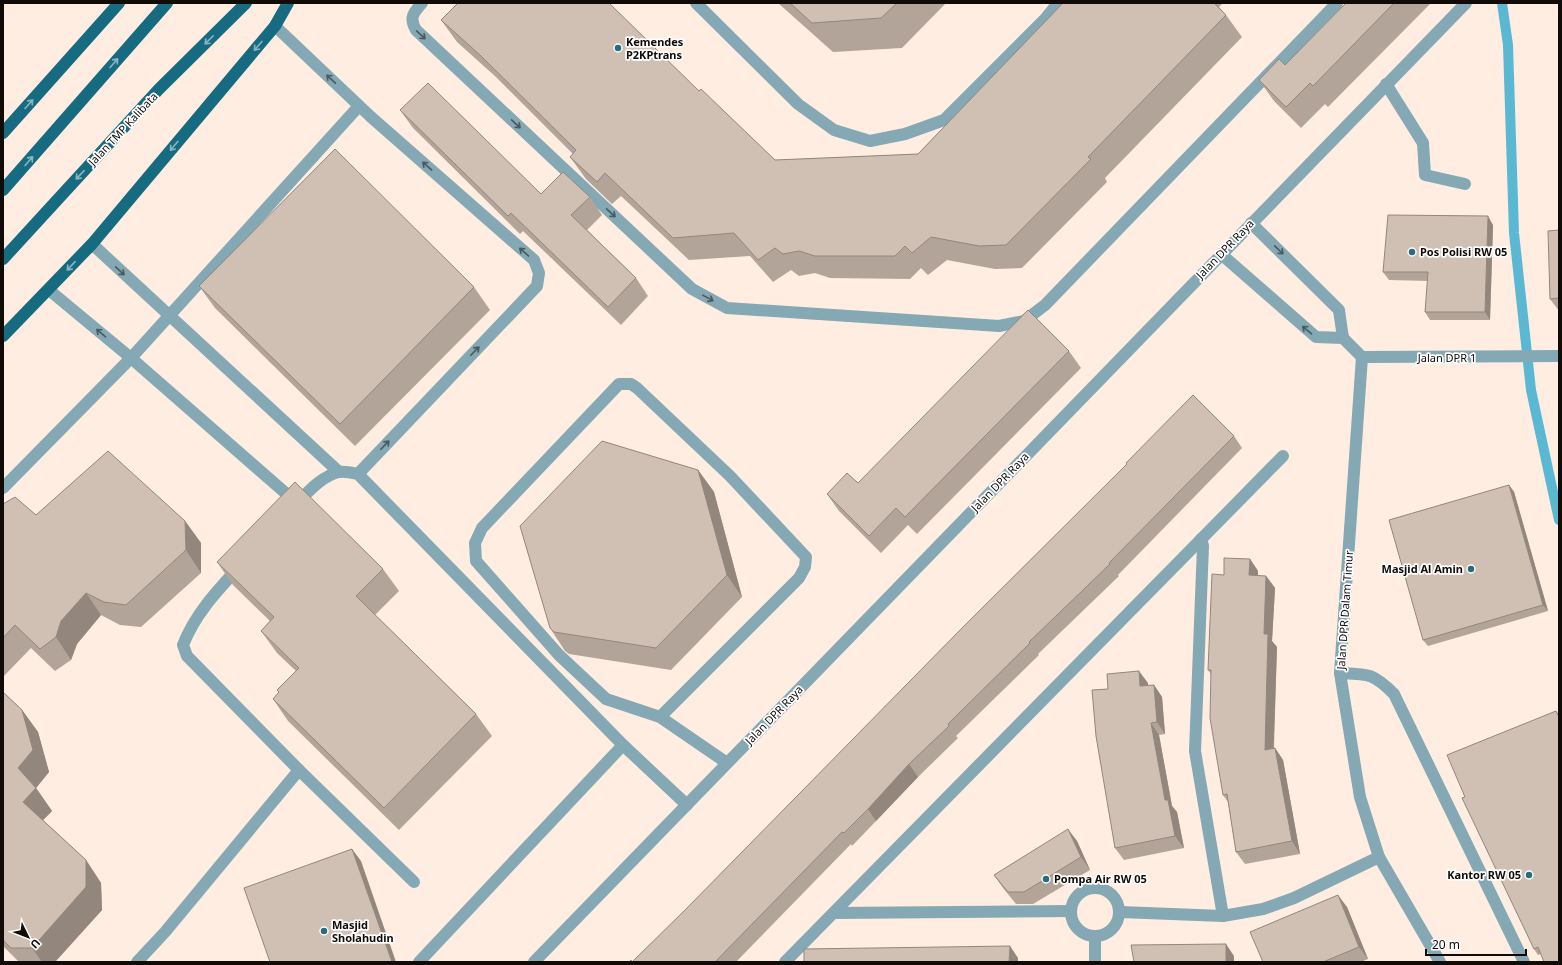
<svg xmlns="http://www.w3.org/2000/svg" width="1562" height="965" viewBox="0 0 1562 965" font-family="'Noto Sans',sans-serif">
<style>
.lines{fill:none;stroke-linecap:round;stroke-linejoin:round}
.stream{stroke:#5ab8d3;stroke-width:10}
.service{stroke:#84a8b4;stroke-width:12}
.minor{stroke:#84a8b4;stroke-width:12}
.primary{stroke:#166b80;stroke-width:12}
.wall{fill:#b3a49a}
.shaded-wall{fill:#92867d}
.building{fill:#d0bfb3;stroke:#92867d}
.oneway{stroke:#4a5a5e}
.oneway2{stroke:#8ab4bf}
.poi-dot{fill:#296c7e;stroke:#fefefe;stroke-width:1.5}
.labels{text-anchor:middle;stroke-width:3.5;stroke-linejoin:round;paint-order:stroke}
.poi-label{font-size:11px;font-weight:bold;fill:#100b07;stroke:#fefefe;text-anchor:start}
.street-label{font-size:11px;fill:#100b07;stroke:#fefefe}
</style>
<rect width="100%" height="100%" fill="#ffede1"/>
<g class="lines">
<polyline class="stream" points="1502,3 1508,45 1514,233 1531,390 1559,520"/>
<g class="service">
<path d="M422 3C413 13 409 18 416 30L692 289 727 308 999 326 1024 321 1045 305 1337 3"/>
<polyline points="696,3 798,104 834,130 870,141 905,134 944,120 1045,19 1058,3"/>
<polyline points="275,26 371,117 534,260 539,273 537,286 358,474"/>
<polyline points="1386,84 1423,143 1425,175 1465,184"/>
<polyline points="92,244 339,472"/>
<path d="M49 290 131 358 297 503C309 491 322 476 339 472 345 471 353 473 358 474L623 745 687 805"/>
<polyline points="3,488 131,358 359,106"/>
<path d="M1340 673C1368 674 1373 673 1394 694L1524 962"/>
<polyline points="660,717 799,578 805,567 806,557 730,476 637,388 631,384 619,384 482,528 475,543 476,561 559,655 606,699 660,717 727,763"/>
<polyline points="299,770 414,882"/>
<path d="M137 962 165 932 299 770 187 656 183 645C195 614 217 591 239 567"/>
<polyline points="419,962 623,745"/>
</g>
<g class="minor">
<polyline points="1251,223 1339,310 1343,338"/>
<polyline points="1221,254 1316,337 1343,338"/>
<polyline points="1343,338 1362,357 1559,356"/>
<polyline points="1362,357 1340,673 1360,797 1379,857 1440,962"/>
<polyline points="1201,539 1203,546 1195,751 1223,916"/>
<circle cx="1095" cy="912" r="24"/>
<polyline points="1120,912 1223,916 1263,909 1294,898 1379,857"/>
<polyline points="834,913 1071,911"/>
<polyline points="1095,936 1095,962"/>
<polyline points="534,962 1466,3"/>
<polyline points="785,962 1283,456"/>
</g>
<g class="primary">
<polyline points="3,133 119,3"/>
<polyline points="3,190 167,3"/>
<polyline points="3,259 159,89 246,3"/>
<polyline points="3,336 92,244 275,26 288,3"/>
</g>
</g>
<g class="wall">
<polygon points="778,3 946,3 902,48 833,52"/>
<polygon points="1063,3 1223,3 1219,7 1226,15 1242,37 1105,178 1107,182 1022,268 995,269 947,260 928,275 921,268 910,279 830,278 815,273 799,276 791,270 773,282 750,256 689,260 621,196 612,204 586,179 570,157 573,154 496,77 457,42 441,20 699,91 775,160 918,154"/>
<polygon points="1346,3 1431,3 1328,107 1325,104 1301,128 1274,101 1259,80 1285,65"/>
<polygon points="400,110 541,194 590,197 602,215 587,230 636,278 648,296 621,325 523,231 520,234 413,128"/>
<polygon points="1493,225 1490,320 1430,320 1425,312 1428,281 1389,280 1383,272"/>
<polygon points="1559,230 1559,311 1550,299"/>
<polygon points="199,286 474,287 490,310 355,446 215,308"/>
<polygon points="1069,351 1081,368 917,534 908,525 881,553 839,511 827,494 858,483"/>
<polygon points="1234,436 1242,448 1118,575 1119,576 1038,654 1039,655 956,736 958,738 918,777 876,821 852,846 851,844 736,962 629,962 632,962"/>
<polygon points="698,470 714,492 742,597 671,670 569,654 565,651 550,628"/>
<polygon points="1509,485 1514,492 1548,611 1428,646 1423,640"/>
<polygon points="3,504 36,515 185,521 201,543 201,573 141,627 120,625 101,615 77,644 71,660 55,671 31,648 3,677"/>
<polygon points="1250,559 1258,571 1258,576 1266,576 1275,588 1272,641 1277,647 1274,748 1275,748 1283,760 1300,854 1245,864 1236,852 1228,802 1223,795 1211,674 1208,670 1224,575"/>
<polygon points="217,562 383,569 399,591 375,615 476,714 492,736 399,830 288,721 273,699 279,693 277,690 296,671 277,653 261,631 270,621 233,585"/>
<polygon points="1148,683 1148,685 1154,685 1162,697 1165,734 1159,735 1172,806 1177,812 1184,848 1124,860 1115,848 1108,689"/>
<polygon points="3,692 22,710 38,732 49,772 36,788 52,811 43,820 86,860 101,883 102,910 55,962 19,962 3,946"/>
<polygon points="1556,711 1559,715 1559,962 1541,954 1538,955 1534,949 1465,797"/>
<polygon points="1077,841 1090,870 1033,904 1016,904 1003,888 994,875"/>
<polygon points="1347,907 1368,959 1361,962 1263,962"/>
</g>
<g class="shaded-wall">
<polygon points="1488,216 1493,225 1490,320 1485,312"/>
<polygon points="698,470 714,492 742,597 727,575"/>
<polygon points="1509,485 1514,492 1548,611 1543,605"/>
<polygon points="185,521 201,543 201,573 186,550"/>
<polygon points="1250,559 1258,571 1258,588 1249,575"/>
<polygon points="1266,576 1275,588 1272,641 1277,647 1273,762 1265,750 1264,634"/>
<polygon points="86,593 101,615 77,644 71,660 56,637 61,621"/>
<polygon points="1139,671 1148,683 1149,698 1140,686"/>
<polygon points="1154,685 1162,697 1165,734 1157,722"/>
<polygon points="22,710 38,732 49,772 36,788 52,811 39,824 23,802 18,768"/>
<polygon points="1151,723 1159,735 1172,806 1177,812 1184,848 1175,836 1165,800"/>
<polygon points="1275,748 1283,760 1300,854 1292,841"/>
<polygon points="909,764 918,777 876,821 868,809"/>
<polygon points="1068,829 1077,841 1090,870 1081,857"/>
<polygon points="352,849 361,861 396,962 392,962"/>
<polygon points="86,860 101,883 102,910 55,962 42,962 32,948"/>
<polygon points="1338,895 1347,907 1368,959 1359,947"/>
<polygon points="1226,944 1234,956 1234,962 1226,962"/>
<polygon points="1010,946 1018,958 1018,962 1009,962"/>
</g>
<g class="building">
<polygon points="458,3 609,3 699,91 701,89 775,160 918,154 1063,3 1214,3 1226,15 1088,157 1091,159 1006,245 979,246 931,237 912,253 905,246 895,256 815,256 799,251 783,254 775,248 758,260 734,233 673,238 605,173 597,182 570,157 576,150 480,55 441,20"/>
<polygon points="790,3 897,3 881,18 812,23"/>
<polygon points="1346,3 1394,3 1313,86 1310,83 1286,107 1259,80 1279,59 1285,65"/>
<polygon points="428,83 541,194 563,172 590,197 571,215 636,278 608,307 511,213 508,216 400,110"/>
<polygon points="335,149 474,287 340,424 199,286"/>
<polygon points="1388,215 1488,216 1485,312 1425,312 1428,272 1383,272"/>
<polygon points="1559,230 1559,298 1550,299 1548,231"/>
<polygon points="1028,310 1069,351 905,517 896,508 869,536 827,494 847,473 858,483"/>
<polygon points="1193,395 1234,436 1109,563 1110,564 1029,642 1030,643 948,724 949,726 909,764 868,809 844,833 842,832 715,962 629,962 631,960 632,962 686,909 964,626 1127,464 1126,463"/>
<polygon points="602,441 698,470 727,575 656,648 554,632 550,628 520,526"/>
<polygon points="108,451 185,521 186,550 126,605 104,602 86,593 61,621 56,637 40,649 15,625 3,638 3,504 15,497 36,515"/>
<polygon points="295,482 383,569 356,596 476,714 384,808 273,699 279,692 277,690 299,668 261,631 274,617 217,562"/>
<polygon points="1509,485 1543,605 1423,640 1389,520"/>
<polygon points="1224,558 1250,559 1249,575 1266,576 1264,634 1268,634 1265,750 1275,748 1292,841 1236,852 1227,794 1223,795 1210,718 1211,670 1208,670 1212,574 1224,575"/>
<polygon points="1139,671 1140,686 1154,685 1157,722 1151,723 1165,800 1168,800 1175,836 1115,848 1096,736 1092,690 1108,689 1107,674"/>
<polygon points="3,692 22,710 33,750 18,768 36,788 23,802 86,860 86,887 32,948 11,948 3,940"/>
<polygon points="1556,711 1559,717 1559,962 1544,962 1538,947 1534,949 1462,798 1465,797 1447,755"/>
<polygon points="1068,829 1081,857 1024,892 1008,892 994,875"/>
<polygon points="352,849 392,962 270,962 244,888"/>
<polygon points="1338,895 1359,947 1323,962 1263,962 1250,932"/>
<polygon points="1226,944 1226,962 1134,962 1131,945"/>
<polygon points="1010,946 1009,962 804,962 804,949"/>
</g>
<defs><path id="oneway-shaft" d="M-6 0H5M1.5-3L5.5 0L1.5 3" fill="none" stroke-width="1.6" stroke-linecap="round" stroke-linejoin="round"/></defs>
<g class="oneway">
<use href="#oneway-shaft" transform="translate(421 35) rotate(43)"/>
<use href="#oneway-shaft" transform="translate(331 79) rotate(-137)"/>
<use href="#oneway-shaft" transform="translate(516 124) rotate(43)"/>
<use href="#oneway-shaft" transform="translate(427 166) rotate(-139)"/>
<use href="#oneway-shaft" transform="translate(611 213) rotate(43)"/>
<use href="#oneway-shaft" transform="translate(1279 250) rotate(44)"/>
<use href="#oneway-shaft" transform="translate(524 252) rotate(-139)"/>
<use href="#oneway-shaft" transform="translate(120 271) rotate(43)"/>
<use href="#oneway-shaft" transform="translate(708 298) rotate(29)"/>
<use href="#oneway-shaft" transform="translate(1307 330) rotate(-140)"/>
<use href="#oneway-shaft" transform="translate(101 333) rotate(-140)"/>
<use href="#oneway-shaft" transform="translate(475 351) rotate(-46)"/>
<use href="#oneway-shaft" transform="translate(385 445) rotate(-46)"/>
</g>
<g class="oneway2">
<use href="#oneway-shaft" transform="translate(209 40) rotate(135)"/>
<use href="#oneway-shaft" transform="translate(258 46) rotate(130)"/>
<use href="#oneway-shaft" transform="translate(114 63) rotate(-49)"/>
<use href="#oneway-shaft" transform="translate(29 104) rotate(-48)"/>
<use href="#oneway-shaft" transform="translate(174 146) rotate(130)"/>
<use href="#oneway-shaft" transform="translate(29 161) rotate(-49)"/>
<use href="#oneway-shaft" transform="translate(80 175) rotate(133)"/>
<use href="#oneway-shaft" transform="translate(71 266) rotate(133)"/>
</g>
<g class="poi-dot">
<circle cx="618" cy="48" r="4"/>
<circle cx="1412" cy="252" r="4"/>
<circle cx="1471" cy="569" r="4"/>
<circle cx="1529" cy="875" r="4"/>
<circle cx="1046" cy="879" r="4"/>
<circle cx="324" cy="931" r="4"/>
</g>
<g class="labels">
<g class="poi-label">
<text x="626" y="46">Kemendes<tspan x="626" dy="13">P2KPtrans</tspan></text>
<text x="1420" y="256">Pos Polisi RW 05</text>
<text x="1463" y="573" text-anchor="end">Masjid Al Amin</text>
<text x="1521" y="879" text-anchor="end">Kantor RW 05</text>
<text x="1054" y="883">Pompa Air RW 05</text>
<text x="332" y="929">Masjid<tspan x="332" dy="13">Sholahudin</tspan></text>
</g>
<g class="street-label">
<text transform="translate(123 129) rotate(-47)" y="4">Jalan TMP Kalibata</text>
<text transform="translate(1225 249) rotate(-46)" y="4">Jalan DPR Raya</text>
<text x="1447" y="362">Jalan DPR 1</text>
<text transform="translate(1000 482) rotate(-46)" y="4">Jalan DPR Raya</text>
<text transform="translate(1345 610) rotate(-86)" y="4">Jalan DPR Dalam Timur</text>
<text transform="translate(774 715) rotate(-46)" y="4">Jalan DPR Raya</text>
</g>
</g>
<rect width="1562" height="965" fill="none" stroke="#100b07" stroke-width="8"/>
<g transform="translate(28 937) rotate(133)" stroke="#fefefe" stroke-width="3" paint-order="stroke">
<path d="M0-3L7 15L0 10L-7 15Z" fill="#100b07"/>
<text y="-6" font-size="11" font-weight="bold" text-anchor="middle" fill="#100b07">U</text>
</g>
<path d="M1426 949v6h100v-6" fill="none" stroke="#100b07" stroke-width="2"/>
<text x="1432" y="949" font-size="12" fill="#100b07" stroke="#fefefe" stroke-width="3" paint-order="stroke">20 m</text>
</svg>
